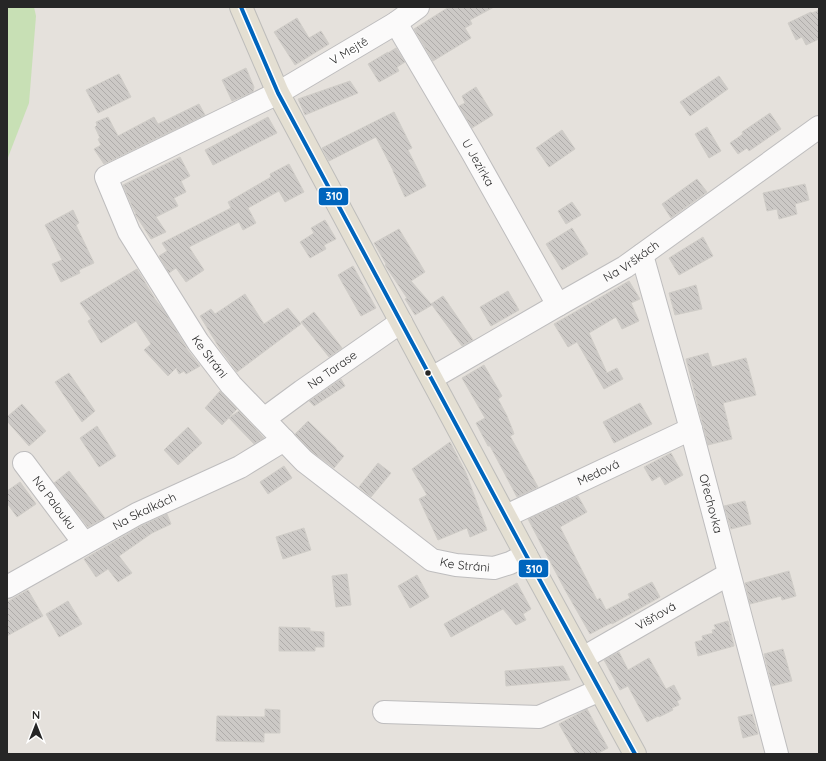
<svg xmlns="http://www.w3.org/2000/svg" width="826" height="761" viewBox="0 0 826 761" font-family="Quicksand,sans-serif">
<style>
.grass{fill:#c8e0b5}
.building{fill:url(#building-back-hatch);stroke:#d0cdc8}
.lines{fill:none;stroke-linecap:round;stroke-linejoin:round}
.minor-casing{stroke:#bebdbe;stroke-width:24}
.major-casing{stroke:#bebdbb;stroke-width:24}
.minor{stroke:#fbfafa;stroke-width:22}
.major{stroke:#e4dfd2;stroke-width:22}
.bus-1-casing{stroke:#fff;stroke-width:7}
.bus-1{stroke:#0065bd;stroke-width:4}
.bus-dot{fill:#262626;stroke:#fff;stroke-width:1.5}
.labels{text-anchor:middle;stroke-width:3;stroke-linejoin:round;paint-order:stroke}
.street-label{font-size:12px;fill:#262626;stroke:#fff}
.line-badge{stroke:#fff;stroke-width:1.5}
.badge-label{font-size:11px;text-anchor:middle;font-weight:bold;fill:#fff}
</style>
<defs>
<pattern id="building-back-hatch" width="6" height="6" patternUnits="userSpaceOnUse"><rect width="6" height="6" fill="#ccc9c6"/><path d="M-1 5l2 2M0 0l6 6M5-1l2 2" fill="none" stroke="#afacaa"/></pattern>
</defs>
<rect width="100%" height="100%" fill="#e5e1dc"/>
<polygon class="grass" points="7,7 34,7 36,16 29,103 7,160"/>
<g class="building">
<polygon points="449,7 494,7 470,20 472,24 465,28 471,38 433,61 414,29"/>
<polygon points="819,10 819,39 806,45 802,37 796,40 788,23 811,12 812,13"/>
<polygon points="297,18 309,38 321,31 329,44 295,65 274,32"/>
<polygon points="396,48 405,62 397,67 399,71 379,82 368,64 388,52 388,53"/>
<polygon points="246,68 254,87 253,92 232,101 222,80"/>
<polygon points="119,74 131,97 98,113 86,90"/>
<polygon points="719,76 728,89 690,116 680,102"/>
<polygon points="350,81 358,93 305,115 298,99"/>
<polygon points="476,87 493,115 472,128 459,106 465,103 462,96"/>
<polygon points="199,104 205,115 104,164 94,149 101,145 98,139 100,138 95,127 97,125 96,122 108,117 118,136 154,117 158,124"/>
<polygon points="394,112 412,148 408,150 426,186 405,197 393,171 393,170 376,137 329,161 322,148"/>
<polygon points="770,113 781,129 749,151 747,148 738,154 730,143 743,134 742,132"/>
<polygon points="268,117 277,133 213,165 205,150"/>
<polygon points="707,127 721,151 709,158 695,134"/>
<polygon points="562,130 575,149 549,167 536,148"/>
<polygon points="180,157 190,176 181,181 186,192 174,198 178,206 156,217 166,232 151,239 135,214 136,214 132,206 123,185"/>
<polygon points="289,164 304,192 285,202 279,191 248,208 256,223 243,230 239,222 189,247 204,270 186,282 176,268 169,273 159,256 167,251 162,243 231,208 228,202 271,177 270,174"/>
<polygon points="697,179 707,192 671,218 662,204"/>
<polygon points="805,184 809,200 795,204 797,214 779,219 777,209 767,211 763,193"/>
<polygon points="572,202 581,215 566,224 558,211"/>
<polygon points="73,210 79,223 76,225 94,263 79,270 80,273 61,282 52,264 62,260 45,225"/>
<polygon points="325,220 336,239 324,245 326,249 310,258 300,242 314,233 311,228"/>
<polygon points="572,228 588,254 562,270 546,244"/>
<polygon points="399,229 425,272 411,281 431,304 443,296 473,340 462,346 432,305 415,315 405,299 407,298 385,265 386,264 374,243"/>
<polygon points="703,237 713,256 679,275 669,258"/>
<polygon points="353,266 376,308 361,316 338,275"/>
<polygon points="137,269 155,299 165,312 187,349 200,366 186,374 184,371 179,374 176,368 168,376 144,350 151,344 136,321 101,343 88,321 91,319 80,303"/>
<polygon points="629,281 640,299 631,303 639,321 622,329 616,317 589,333 607,373 617,368 623,379 604,389 577,342 568,347 554,324"/>
<polygon points="696,285 702,309 675,315 669,293"/>
<polygon points="508,291 519,310 491,326 480,307"/>
<polygon points="245,294 264,324 288,308 301,324 237,372 220,349 200,316 211,309 215,314"/>
<polygon points="314,312 342,348 329,357 301,322"/>
<polygon points="708,353 712,367 746,358 756,395 723,403 732,439 708,445 686,359"/>
<polygon points="484,365 502,396 498,399 507,416 513,431 514,434 510,436 538,487 517,497 490,446 488,446 476,423 485,418 462,378"/>
<polygon points="69,373 95,411 82,422 55,382"/>
<polygon points="341,379 345,386 314,406 309,401"/>
<polygon points="220,391 237,409 222,425 205,408"/>
<polygon points="640,403 652,424 614,443 603,422"/>
<polygon points="22,404 46,431 29,446 7,421 7,417"/>
<polygon points="239,411 264,438 254,444 229,418"/>
<polygon points="308,421 336,448 336,449 344,456 334,468 312,452 295,434"/>
<polygon points="97,426 116,456 99,467 80,438"/>
<polygon points="188,427 202,443 178,465 164,450"/>
<polygon points="450,442 466,473 487,530 470,537 467,528 438,540 419,499 427,495 412,469"/>
<polygon points="671,453 683,475 665,485 660,476 652,481 644,467"/>
<polygon points="378,463 391,473 371,497 359,487"/>
<polygon points="284,466 292,478 268,494 260,482"/>
<polygon points="69,471 105,518 88,527 54,483"/>
<polygon points="20,482 36,504 17,517 7,503 7,491"/>
<polygon points="578,496 587,512 560,527 597,600 600,598 606,610 630,598 628,594 652,582 660,597 612,624 611,623 590,634 564,588 528,519"/>
<polygon points="745,501 751,524 731,529 724,506"/>
<polygon points="167,514 171,524 152,533 119,556 132,573 118,582 108,569 96,577 84,559 143,525"/>
<polygon points="304,528 311,550 283,559 276,537"/>
<polygon points="789,571 796,596 782,600 781,596 750,604 745,583"/>
<polygon points="347,574 351,605 336,607 332,576"/>
<polygon points="417,575 429,597 410,608 398,586"/>
<polygon points="517,583 531,609 523,614 526,620 516,625 503,609 451,637 444,624"/>
<polygon points="28,590 43,616 7,636 7,602"/>
<polygon points="68,601 82,624 59,637 46,614"/>
<polygon points="728,621 734,646 698,656 695,642 703,640 702,636 713,633 712,630 716,629 714,625"/>
<polygon points="279,627 310,628 310,631 324,632 324,647 315,647 315,651 279,651"/>
<polygon points="783,649 792,681 772,686 764,654"/>
<polygon points="619,652 628,670 649,658 666,689 674,685 681,699 677,701 679,705 672,708 673,710 659,717 658,716 647,722 628,686 620,690 604,660"/>
<polygon points="563,666 570,680 506,686 505,671"/>
<polygon points="265,709 280,710 280,733 264,733 264,742 216,741 217,716 265,717"/>
<polygon points="587,709 608,748 597,754 576,754 559,724"/>
<polygon points="752,714 758,734 743,738 738,717"/>
</g>
<g class="lines">
<g class="minor-casing">
<g id="minor">
<path id="s1" d="M418 7 396 23 278 93 106 177 129 232 198 342 231 385 304 461 432 560 456 565 494 568 510 563 526 555"/>
<path id="s2" d="M396 23 472 152 558 305"/>
<path id="s3" d="M642 255 691 429 777 754"/>
<path id="s4" d="M432 378 558 305 625 267 819 127"/>
<path id="s5" d="M264 419 302 391 401 322"/>
<path id="s6" d="M24 463 84 543"/>
<path id="s7" d="M506 516 691 429"/>
<path id="s8" d="M7 587 137 514 240 467 284 440"/>
<path id="s9" d="M583 658 729 574"/>
<polyline points="384,712 539,717 600,690"/>
</g>
</g>
<g class="major-casing">
<polyline id="major" points="241,7 278,93 526,555 635,754"/>
</g>
<use href="#minor" class="minor"/>
<use href="#major" class="major"/>
<g class="bus-1-casing">
<polyline id="bus-1" points="241,7 278,93 526,555 635,754"/>
</g>
<use href="#bus-1" class="bus-1"/>
</g>
<circle class="bus-dot" cx="428" cy="373" r="3.5"/>
<g class="labels">
<g class="street-label">
<text transform="translate(349 51) rotate(-31)" y="4">V Mejtě</text>
<text dy="4" stroke="none"><textPath href="#s2" startOffset="162">U Jezírka</textPath></text>
<text dy="4" stroke="none"><textPath href="#s4" startOffset="231">Na Vrškách</textPath></text>
<text dy="4" stroke="none"><textPath href="#s1" startOffset="564">Ke Stráni</textPath></text>
<text dy="4" stroke="none"><textPath href="#s5" startOffset="84">Na Tarase</textPath></text>
<text dy="4" stroke="none"><textPath href="#s7" startOffset="102">Medová</textPath></text>
<text dy="4" stroke="none"><textPath href="#s6" startOffset="50">Na Palouku</textPath></text>
<text dy="4" stroke="none"><textPath href="#s3" startOffset="258">Ořechovka</textPath></text>
<text dy="4" stroke="none"><textPath href="#s8" startOffset="157">Na Skalkách</textPath></text>
<text dy="4" stroke="none"><textPath href="#s1" startOffset="900">Ke Stráni</textPath></text>
<text dy="4" stroke="none"><textPath href="#s9" startOffset="84">Višňová</textPath></text>
</g>
</g>
<g class="line-badge">
<rect x="318" y="187" width="31" height="19" rx="4" fill="#0065bd"/>
<rect x="518" y="559" width="31" height="19" rx="4" fill="#0065bd"/>
</g>
<g class="badge-label">
<text x="334" y="200">310</text>
<text x="534" y="573">310</text>
</g>
<rect width="826" height="761" fill="none" stroke="#262626" stroke-width="16"/>
<g transform="translate(36 725)" stroke="#ffffff" stroke-width="3" paint-order="stroke">
<path d="M0-3L7 15L0 10L-7 15Z" fill="#262626"/>
<text y="-6" font-size="11" font-weight="bold" text-anchor="middle" fill="#262626">N</text>
</g>
</svg>
